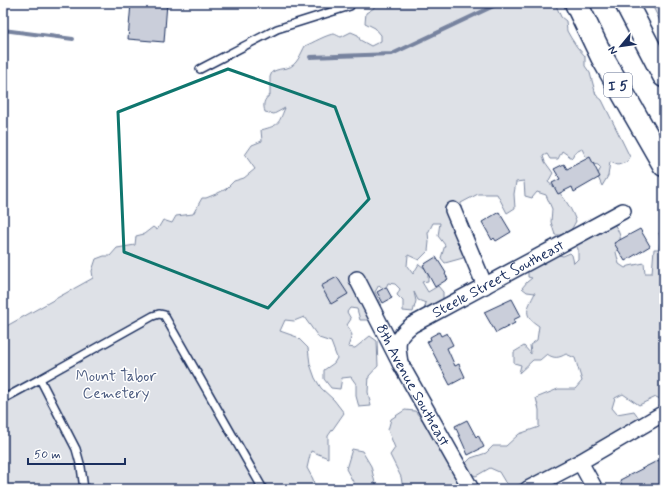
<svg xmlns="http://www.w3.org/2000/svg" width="667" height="492" viewBox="0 0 667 492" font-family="Mynerve,sans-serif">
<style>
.green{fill:#dee1e7;stroke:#7c88a2}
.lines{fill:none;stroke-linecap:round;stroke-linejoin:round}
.stream{stroke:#77839f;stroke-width:4}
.building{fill:#caceda;stroke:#1b2f5e}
.lane-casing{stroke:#1b2f5e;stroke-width:10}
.street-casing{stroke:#1b2f5e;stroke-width:18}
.highway-casing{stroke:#1b2f5e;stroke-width:25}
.lane{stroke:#fff;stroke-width:7}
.street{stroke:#fff;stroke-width:15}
.highway{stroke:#fff;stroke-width:22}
.marked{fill:none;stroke:#0f766e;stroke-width:3;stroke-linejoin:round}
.labels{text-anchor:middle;stroke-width:3;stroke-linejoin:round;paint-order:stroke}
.shield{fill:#fff;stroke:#5f6d8e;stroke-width:1}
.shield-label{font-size:14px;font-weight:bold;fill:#1b2f5e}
.street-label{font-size:15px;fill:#1b2f5e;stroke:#fff}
.park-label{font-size:15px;fill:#4c5c80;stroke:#fff}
</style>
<rect width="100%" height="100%" fill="#fff"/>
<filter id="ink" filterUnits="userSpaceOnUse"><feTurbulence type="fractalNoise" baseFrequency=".025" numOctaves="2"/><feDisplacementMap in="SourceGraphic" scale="8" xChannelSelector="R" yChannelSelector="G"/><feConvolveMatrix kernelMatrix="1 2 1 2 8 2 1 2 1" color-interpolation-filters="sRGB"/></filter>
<g filter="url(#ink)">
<g class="green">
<path d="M374 3H555L561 17 566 21 567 31 571 38 577 47 585 56V66L590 73 596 95 602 100 630 157 627 162 618 165 610 162 608 176 602 186 597 175 601 168 598 165 589 163 582 149 574 153 572 158 562 151 558 159H550L547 154 543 156 545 162 553 173 548 182C561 192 570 205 576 221 571 231 568 236 555 235L551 222 552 209 546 195 537 192 532 198 525 196 524 181 516 182 514 194 515 208 507 213 497 194H478L461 203V214C462 215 464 217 465 218 470 226 465 249 463 258L445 263 441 258 445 245 438 236 440 223H433L428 233 429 242 428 251 419 260 408 255 407 266 413 274 419 264 428 271V281L422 282 428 292 438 286 443 292V300L423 313 426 303 418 300 414 292 416 301 413 312 403 311V301L397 295 400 289 395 284 388 283 385 290 379 285 375 292 381 303 378 312 372 320H360L357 309 350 308 347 312 351 319 347 325 352 335 348 347 355 348 370 336 377 341 378 366 369 376 368 392 371 406 359 407 356 396V384L351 377 342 378 340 389 331 388 324 379V370L334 363 337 358 331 342 319 338 304 317 294 321 285 320 280 331 297 337 308 348 310 364 315 378 321 388 334 400 344 413 328 436V458L311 451 307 468 313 479 315 489H3V328L93 278 92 271 96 259 104 256H110L117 248 135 245 136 236 144 234 153 227 157 230 163 220 172 223 176 216 193 214 202 198H206L216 194 226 189 234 181 244 178 255 169 245 155 252 145 262 141 261 130C280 125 278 124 285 108L274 114 265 112C263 105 263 100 270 95V77L272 72C278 69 281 69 287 68 297 66 301 53 305 46 312 43 328 34 334 34 335 34 340 37 341 37L351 32 358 35 360 40 371 46 381 41V35L375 28 365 23 366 13 374 8Z"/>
<polygon points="651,3 664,3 664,29"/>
<path d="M606 224H614C622 236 622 240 616 252L619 264 625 268 629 266 644 263 645 273H652L654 249H659L661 240 659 233 664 230V400H662L656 397 639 405 623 394 615 398 612 408 617 414 634 411 639 418 638 431 511 488 505 482 499 472 490 468 476 476 466 472 463 466 471 458 486 453 493 446H506L519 434 539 427V410L536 398 558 389H575L582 381 575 358 566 354C559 358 554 359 547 354L540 360H533L519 373 521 365 514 363V352L524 346 531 354 530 345 537 340 539 326C522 315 527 309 535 293L527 292 522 288 527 282 532 278 528 277V269L555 254 563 256 570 253 572 255 574 263 578 259V249L575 243 592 233H601Z"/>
<polygon points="405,410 415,411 429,428 464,489 403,489 401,477 390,455 395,448 388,430 391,419"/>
<polygon points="352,449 362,451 371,466 375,483 381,489 357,489 346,469"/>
</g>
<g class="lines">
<g class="stream">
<polyline points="3,30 73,39"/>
<polyline points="310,57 392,54 500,3"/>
</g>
</g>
<g class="building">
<polygon points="131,3 167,3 164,42 128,39"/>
<polygon points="590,157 600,177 574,192 572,187 558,194 552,183 560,179 554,169 564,164 567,169"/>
<polygon points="499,212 511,232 496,241 494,238 492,240 482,222"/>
<polygon points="640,229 650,246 625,261 614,243"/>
<polygon points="436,257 446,273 445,274 448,279 435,287 423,265"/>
<polygon points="337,277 348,294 331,304 321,286"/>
<polygon points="386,287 392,298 383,303 377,292"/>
<polygon points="512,299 521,316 513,320 515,323 496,333 484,312"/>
<polygon points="439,332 441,336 447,333 453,345 447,348 455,366 459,364 465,377 450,385 427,341 431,340 430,337"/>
<polygon points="467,420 476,437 478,435 484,447 468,455 455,426"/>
<polygon points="659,460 664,470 664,485 656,489 624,489 620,480"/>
</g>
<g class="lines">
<g class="lane-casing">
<g id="lane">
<polyline points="200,69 277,29 350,6 351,3"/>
<polyline points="40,379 153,316 159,314 164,315 263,489"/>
<polyline points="3,399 40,379 76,449 81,467 84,489"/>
</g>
</g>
<g class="street-casing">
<g id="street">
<polyline points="453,210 485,286"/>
<path id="s1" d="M357 279 400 363 471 489"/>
<path id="s2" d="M400 363C397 343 395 338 412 325L623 211"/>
<polyline points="580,462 595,489"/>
<polyline points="528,489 580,462 664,413"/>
</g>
</g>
<g class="highway-casing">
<g id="highway">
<polyline points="576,3 602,57 664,165"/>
<polyline points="626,3 664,76"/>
</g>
</g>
<use href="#lane" class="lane"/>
<use href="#street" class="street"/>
<use href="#highway" class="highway"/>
</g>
</g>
<path class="marked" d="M228 69 335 107 369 199 268 308 124 252 118 112Z"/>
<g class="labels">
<rect class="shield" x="604" y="73" width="28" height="24" rx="3"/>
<g class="shield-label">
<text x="618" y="90">I 5</text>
</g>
<g class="street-label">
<text dy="5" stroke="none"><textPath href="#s2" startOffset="141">Steele Street Southeast</textPath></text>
<text dy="5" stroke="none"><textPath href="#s1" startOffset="120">8th Avenue Southeast</textPath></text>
</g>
<g class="park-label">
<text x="116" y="381">Mount Tabor<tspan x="116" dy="17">Cemetery</tspan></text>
</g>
</g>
<rect width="667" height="492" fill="none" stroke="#fff" stroke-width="16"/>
<rect x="8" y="8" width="651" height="476" fill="none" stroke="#1b2f5e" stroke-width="1.5" filter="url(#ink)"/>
<g transform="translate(621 46) rotate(241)" stroke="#ffffff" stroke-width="3" paint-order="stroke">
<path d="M0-3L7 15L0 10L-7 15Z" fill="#1b2f5e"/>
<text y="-6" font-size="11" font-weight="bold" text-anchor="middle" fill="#1b2f5e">N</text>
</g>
<path d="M28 458v6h97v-6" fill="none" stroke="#1b2f5e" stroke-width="2"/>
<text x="34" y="458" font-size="12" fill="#1b2f5e" stroke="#ffffff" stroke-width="3" paint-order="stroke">50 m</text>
</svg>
